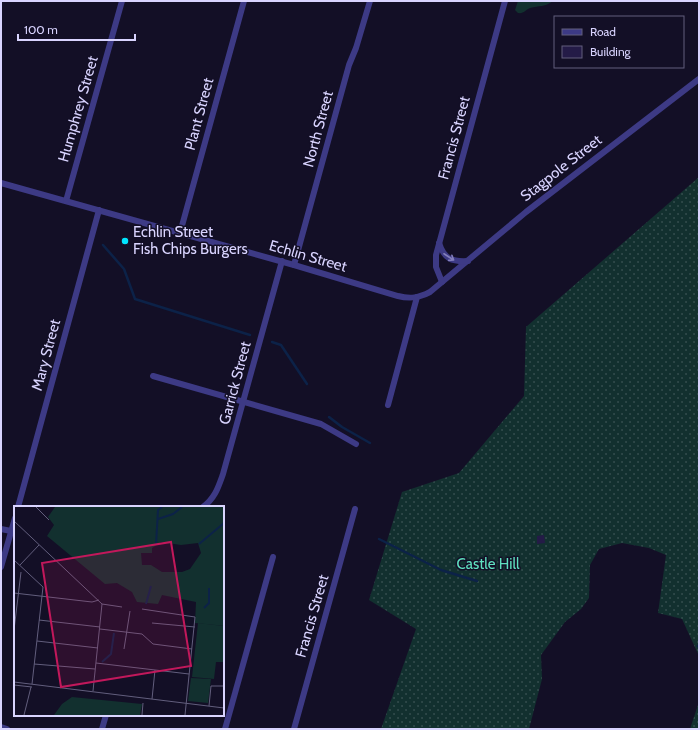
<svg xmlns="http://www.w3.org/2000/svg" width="700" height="730" viewBox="0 0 700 730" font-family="Cabin,sans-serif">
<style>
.grass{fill:url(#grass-dots)}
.green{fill:#12302f}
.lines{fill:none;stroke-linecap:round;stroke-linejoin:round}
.stream{stroke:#0c2248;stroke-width:2.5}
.building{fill:#241b47}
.minor{stroke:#3d3a85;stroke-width:6}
.oneway{stroke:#837fbc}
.poi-dot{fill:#00e5ff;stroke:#130f26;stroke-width:1.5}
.labels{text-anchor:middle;stroke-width:3;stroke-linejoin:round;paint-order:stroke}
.street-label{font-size:15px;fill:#d9d4ff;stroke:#130f26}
.poi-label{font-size:15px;fill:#d9d4ff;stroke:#130f26;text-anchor:start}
.park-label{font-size:15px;fill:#5fe0c0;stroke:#130f26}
.inset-river{fill:none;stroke:#0c2248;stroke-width:2}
.inset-road{fill:none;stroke:#625e7d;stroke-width:1}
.view{fill:#c2185b;fill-opacity:0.15;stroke:#c2185b;stroke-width:2}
.inset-edge{fill:none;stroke:#d9d4ff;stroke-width:2}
</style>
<defs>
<pattern id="grass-dots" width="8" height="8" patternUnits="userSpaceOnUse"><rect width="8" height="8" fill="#12302f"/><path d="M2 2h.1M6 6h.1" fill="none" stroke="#344d4e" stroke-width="1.8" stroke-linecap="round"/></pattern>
</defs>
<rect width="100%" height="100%" fill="#130f26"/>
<g class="grass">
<polygon points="699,177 699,656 682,619 658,613 666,555 649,548 622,543 599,549 590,565 589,598 581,609 565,622 541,655 542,679 529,729 381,729 416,629 369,600 402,492 459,473 524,396 526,327"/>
<polygon points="699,702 699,729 690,729"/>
</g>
<path class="green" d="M518 1H553C543 8 540 5 530 8 525 10 524 14 518 13L515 10Z"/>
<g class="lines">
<g class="stream">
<polyline points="103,245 124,269 135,299 250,335"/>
<polyline points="272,342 281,345 307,384"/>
<polyline points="329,417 342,427 370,443"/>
<polyline points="379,539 441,570 477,581"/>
<polyline points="698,646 699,647"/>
</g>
</g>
<polygon class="building" points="544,535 545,543 537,544 537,536"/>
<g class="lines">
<g class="minor">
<path d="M1 183 294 265 398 296C410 299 419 298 430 292L526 212 699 79"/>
<polyline points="66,201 122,1"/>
<polyline points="180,233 244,1"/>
<path d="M439 243C444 259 452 262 468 261"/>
<polyline points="294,265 349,65 356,48 370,1"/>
<polyline points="442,282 436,267 436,255 505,1"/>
<polyline points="153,376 321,424 356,444"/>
<polyline points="388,405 417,297"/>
<polyline points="18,507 99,210"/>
<path d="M203 507C215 498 218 488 223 474L282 261"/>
<polyline points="1,529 11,531"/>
<polyline points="1,567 15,518"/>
<polyline points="1,727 7,729"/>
<polyline points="102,729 106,715"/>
<polyline points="225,729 273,557"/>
<polyline points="294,729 355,509"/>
</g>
</g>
<defs><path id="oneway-shaft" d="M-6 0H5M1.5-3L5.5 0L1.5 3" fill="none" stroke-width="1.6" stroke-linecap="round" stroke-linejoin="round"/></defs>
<use class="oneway" href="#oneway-shaft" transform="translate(449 257) rotate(33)"/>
<circle class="poi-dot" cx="125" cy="241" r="4"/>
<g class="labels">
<g class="street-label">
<text transform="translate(78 109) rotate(-74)" y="5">Humphrey Street</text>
<text transform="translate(199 114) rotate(-75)" y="5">Plant Street</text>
<text transform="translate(318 129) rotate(-75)" y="5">North Street</text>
<text transform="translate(454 138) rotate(-75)" y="5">Francis Street</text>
<text transform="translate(561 168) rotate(-38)" y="5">Stagpole Street</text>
<text transform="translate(308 256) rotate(16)" y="5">Echlin Street</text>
<text transform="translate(46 355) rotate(-75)" y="5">Mary Street</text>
<text transform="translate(235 383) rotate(-75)" y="5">Garrick Street</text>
<text transform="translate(312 616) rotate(-74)" y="5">Francis Street</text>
</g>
<g class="poi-label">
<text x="133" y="237">Echlin Street<tspan x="133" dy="17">Fish Chips Burgers</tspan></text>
</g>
<g class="park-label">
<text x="488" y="569">Castle Hill</text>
</g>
</g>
<g transform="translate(14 506)">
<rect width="210" height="210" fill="#130f26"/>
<path d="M41 1H210V120L181 117 182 96 148 89 144 98 123 96 118 86 103 77 91 78 33 30 40 19 34 11ZM147 36 167 39 184 37 187 47 176 63 168 66H148L137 59H128L127 47H138V42Z" fill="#12302f" fill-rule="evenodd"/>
<path d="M184 117 210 120V156H202L200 173 178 171Z" fill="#12302f"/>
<path d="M177 172 197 173 194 197 174 195ZM58 191 128 198 126 209H40L48 198Z" fill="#12302f"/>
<path class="inset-river" d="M144 13 159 8 168 1M185 38 210 17M142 39 144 4 148 1M132 98 137 80M190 102 195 97V82M88 156 97 148 100 127"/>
<path class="inset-road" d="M22 1 35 14M0 15 88 98 79 185M0 54 29 81 18 178M6 59 25 39M0 87 78 96 85 94M88 98 108 101M128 103 181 111 171 209M25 114 86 121M138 117 181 121M86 123 128 128 139 138 178 143M0 124 7 66M23 135 84 142M110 143 116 105M82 157 175 168M20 158 81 163M0 176 210 202M0 179 18 181M138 193 141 164M195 200 197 180H210M10 209 17 181M128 209 129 197"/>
<path class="view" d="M157 36 177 160 47 181 28 57Z"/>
<rect width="210" height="210" class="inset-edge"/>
</g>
<rect width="700" height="730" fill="none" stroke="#d9d4ff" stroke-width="4"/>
<rect x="554" y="16" width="130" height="52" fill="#130f26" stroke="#625e7d"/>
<rect x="562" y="29" width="20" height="6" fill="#3d3a85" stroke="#625e7d"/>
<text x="590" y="36" font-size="12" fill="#d9d4ff">Road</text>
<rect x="562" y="46" width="20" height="12" fill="#241b47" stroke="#625e7d"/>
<text x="590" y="56" font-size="12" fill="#d9d4ff">Building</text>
<path d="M18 34v6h117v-6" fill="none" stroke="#d9d4ff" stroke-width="2"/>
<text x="24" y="34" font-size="12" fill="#d9d4ff" stroke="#130f26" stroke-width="3" paint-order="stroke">100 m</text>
</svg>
